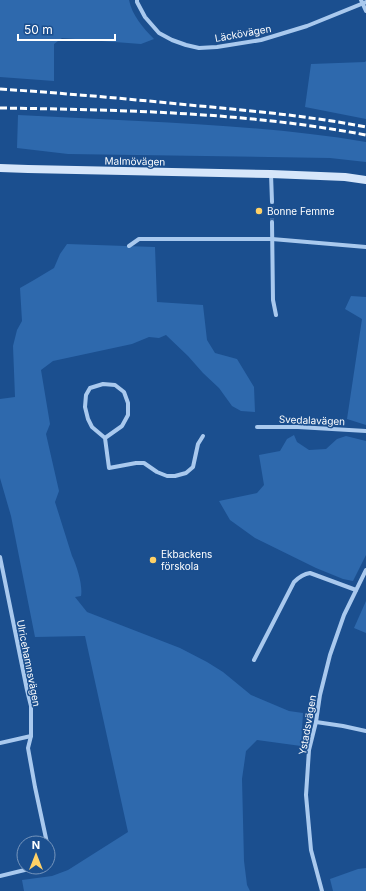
<svg xmlns="http://www.w3.org/2000/svg" width="366" height="891" viewBox="0 0 366 891" font-family="Inter,sans-serif">
<style>
.green{fill:#2e69ad}
.lines{fill:none;stroke-linecap:round;stroke-linejoin:round}
.street-tunnel{stroke:#3d69a0;stroke-width:4;stroke-dasharray:4 2;stroke-linecap:butt}
.street{stroke:#a9c9ee;stroke-width:4}
.secondary{stroke:#d6e6fa;stroke-width:8}
.rail{stroke:#fff;stroke-width:3;stroke-dasharray:7 3;stroke-linecap:butt}
.poi-dot{fill:#ffd166;stroke:#1b4f8f;stroke-width:1.5}
.labels{text-anchor:middle;stroke-width:3;stroke-linejoin:round;paint-order:stroke}
.street-label{font-size:10px;fill:#fff;stroke:#1b4f8f}
.poi-label{font-size:10px;fill:#fff;stroke:#1b4f8f;text-anchor:start}
</style>
<rect width="100%" height="100%" fill="#1b4f8f"/>
<g class="green">
<path d="M0 0H129C132 15 143 28 154 39L141 44 62 38 54 44V81C36 80 18 78 0 77Z"/>
<polygon points="366,61 366,119 305,107 311,64 365,62"/>
<path d="M18 115C58 117 99 119 139 121 215 125 291 129 366 142V162L330 158 68 154 17 148Z"/>
<path d="M67 244 155 247 157 302 203 305 207 340 215 353 237 359 254 387 255 412 241 411 232 406 219 388 203 373 188 356 166 335 159 338 149 337 132 344 53 361 41 370 50 424 46 434 59 491 55 502 72 556C77 566 83 586 81 596L75 597 87 612 180 648 207 662 223 672 251 695 289 711 303 713 301 746 257 740 246 751 242 779 244 861 247 885 250 891H24L22 880 52 876 68 870 128 832 85 636 35 637 11 516 0 478V399L15 397 13 346 17 330 22 321 20 288 34 280 54 268 60 254Z"/>
<polygon points="351,296 366,297 366,425 347,419 362,319 345,309"/>
<polygon points="294,435 297,442 309,450 326,449 337,439 346,436 366,441 366,555 353,581 343,579 316,568 255,538 230,520 219,501 257,493 264,485 259,455 280,451 287,439"/>
<polygon points="366,601 366,633 354,628"/>
<polygon points="366,868 366,891 333,891 330,879 358,869"/>
</g>
<g class="lines">
<polyline class="street-tunnel" points="272,222 272,202"/>
<g class="street">
<polyline points="137,0 137,2 145,17 159,33 172,40 186,45 199,48 217,47 261,40 307,26 366,2"/>
<polyline points="361,0 366,11"/>
<polyline points="271,174 272,202"/>
<polyline points="272,222 273,300 276,315"/>
<polyline points="129,246 139,239 272,239 366,247"/>
<polyline points="257,427 298,427 366,431"/>
<polyline points="105,438 92,427 88,419 85,407 86,395 90,388 103,384 115,385 124,392 128,403 128,415 122,426 105,438 109,468 136,463 144,463 157,472 167,476 175,476 186,473 193,467 198,444 203,436"/>
<polyline points="0,557 27,690 31,706 31,736 28,748 35,787 47,843"/>
<path d="M254 660 294 582C299 577 303 574 310 573L356 590"/>
<polyline points="316,722 343,726 366,731"/>
<polyline points="0,743 31,736"/>
<polyline points="48,855 48,859"/>
<polyline points="0,876 37,867"/>
<polyline points="322,891 311,850 306,795 309,750 316,722 320,695 330,655 344,615 366,570"/>
</g>
<polyline class="secondary" points="0,168 28,169 271,174 345,177 366,180"/>
<g class="rail">
<path d="M0 89C60 93 119 98 179 104 242 110 304 115 366 127"/>
<path d="M0 108C123 110 245 112 366 135"/>
</g>
</g>
<g class="poi-dot">
<circle cx="259" cy="211" r="4"/>
<circle cx="153" cy="560" r="4"/>
</g>
<g class="labels">
<g class="street-label">
<text transform="translate(243 33) rotate(-10)" y="4">Läckövägen</text>
<text transform="translate(135 161) rotate(1)" y="4">Malmövägen</text>
<text transform="translate(312 420) rotate(2)" y="4">Svedalavägen</text>
<text transform="translate(29 663) rotate(79)" y="4">Ulricehamnsvägen</text>
<text transform="translate(307 725) rotate(-80)" y="4">Ystadsvägen</text>
</g>
<g class="poi-label">
<text x="267" y="215">Bonne Femme</text>
<text x="161" y="558">Ekbackens<tspan x="161" dy="12">förskola</tspan></text>
</g>
</g>
<g transform="translate(36 855)"><circle r="19" fill="#1b4f8f" stroke="#7695bc"/>
<path d="M0-3L7 15L0 10L-7 15Z" fill="#ffd166"/>
<text y="-6" font-size="11" font-weight="bold" text-anchor="middle" fill="#ffffff">N</text>
</g>
<path d="M18 34v6h97v-6" fill="none" stroke="#ffffff" stroke-width="2"/>
<text x="24" y="34" font-size="12" fill="#ffffff" stroke="#1b4f8f" stroke-width="3" paint-order="stroke">50 m</text>
</svg>
